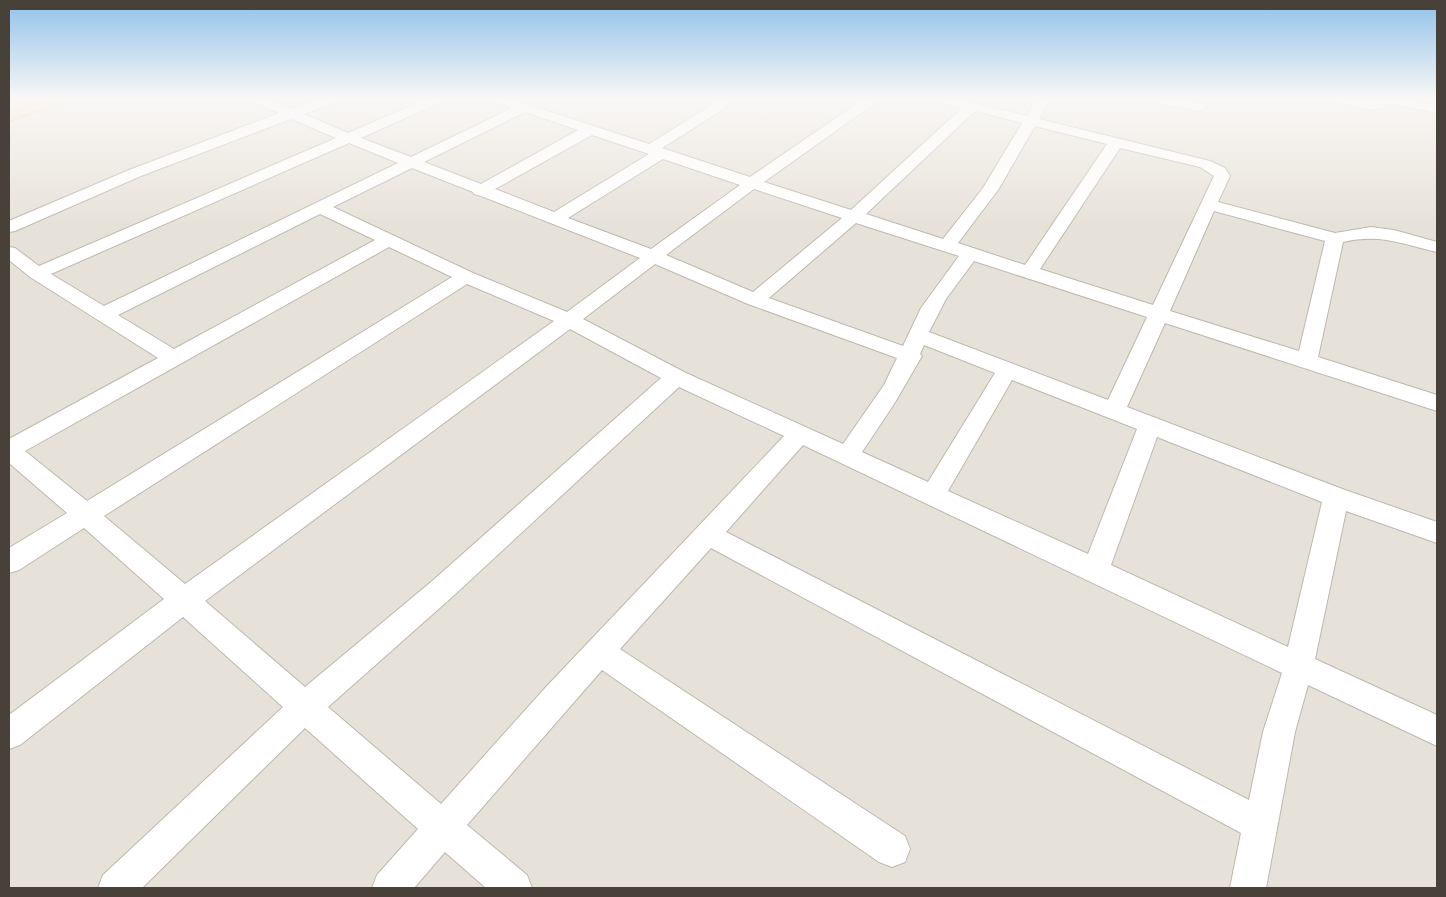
<svg xmlns="http://www.w3.org/2000/svg" width="1446" height="897" viewBox="0 0 1446 897" font-family="Arial,sans-serif">
<style>
.residential{fill:#e7e2d9}
.lines{fill:none;stroke-linecap:round;stroke-linejoin:round}
.minor-casing{stroke:#beb7ae;stroke-width:2}
.major-casing{stroke:#d8b573;stroke-width:2}
.minor{fill:#fff;fill-rule:evenodd}
.major{fill:#f4d9a2;fill-rule:evenodd}
</style>
<rect width="100%" height="100%" fill="#f3f0ea"/>
<rect class="residential" x="9" y="100" width="1428" height="788"/>
<g class="lines">
<g class="minor-casing">
<g id="minor">
<path d="M253 100H271L292 109 317 100H335L333 103 304 114 348 133 424 100H441L439 103 361 138 411 157 512 108 497 103 495 100H514L649 144 713 104 710 100H726L728 102 724 109 662 148 750 177 862 100H877L875 103 764 182 851 210 962 108 941 103 939 100H961L1027 116 1036 100H1050L1039 119 1210 161 1225 168 1230 176 1218 202 1335 233 1371 227 1394 230 1437 242V252C1402 244 1380 233 1343 242L1318 357 1437 395V411L1165 323 1127 407 1345 490 1437 522V543L1346 511 1315 659 1437 715V746L1308 685 1295 732 1266 888H1230L1241 833 711 548 620 649 905 836 910 849 905 862 892 867 879 862 602 670 467 825 527 875 532 888H486L445 852 414 888H372L377 875 418 829 305 728 142 888H98L103 875 283 707 183 617 20 745 9 749V715L164 599 84 528 19 570 9 573V548L67 513 9 463V439L158 358 30 277 9 260V247L15 248 39 266 336 138 291 119 141 176 15 231 9 232V221L129 170 279 113 255 103ZM975 111 1022 123 983 188 943 239 866 214ZM525 112 578 130 481 184 424 162ZM1035 126 1107 144 1025 265 958 243 998 190ZM592 135 649 154 554 212 495 189ZM349 143 398 163 104 306 51 274ZM1120 148 1200 167 1214 176 1153 305 1040 269ZM663 159 740 185 651 249 568 218ZM412 168 473 192 474 194 481 196 640 258 567 312 473 273 333 207ZM754 189 842 218 753 292 666 255ZM1214 211 1325 241 1299 351 1170 311ZM320 214 375 240 174 349 118 315ZM856 223 959 256 921 308 903 346 769 298ZM389 247 452 277 87 501 25 451ZM974 261 1147 317 1108 400 929 332 946 299ZM655 264 748 304 897 358 884 385 843 444 684 372 583 319ZM467 284 554 321 185 584 104 516ZM570 329 661 378 431 582 305 687 205 601ZM924 345 995 373 928 482 862 452 894 404 922 356 920 354ZM1012 380 1137 429 1088 554 948 491ZM679 387 784 436 546 687 441 804 328 707 451 598ZM1157 437 1322 502 1288 647 1111 565ZM803 445 1282 673 1263 732 1249 800 726 532Z"/>
<polygon points="1155,100 1182,100 1205,104 1207,107 1200,111 1157,103"/>
<path d="M1337 100C1349 99 1361 102 1372 102 1395 100 1413 100 1437 105V113L1388 103 1386 107 1370 110 1339 103Z"/>
</g>
</g>
<g class="major-casing">
<polygon id="major" points="43,100 65,100 63,103 9,121 9,111"/>
</g>
<use href="#minor" class="minor"/>
<use href="#major" class="major"/>
</g>
<linearGradient id="sky" x2="0" y2="1"><stop stop-color="#90c1e9"/><stop offset="0.44" stop-color="#faf8f6"/><stop offset="1" stop-color="#faf8f6" stop-opacity="0"/></linearGradient>
<rect width="1446" height="225" fill="url(#sky)"/>
<rect width="1446" height="897" fill="none" stroke="#474139" stroke-width="20"/>
</svg>
